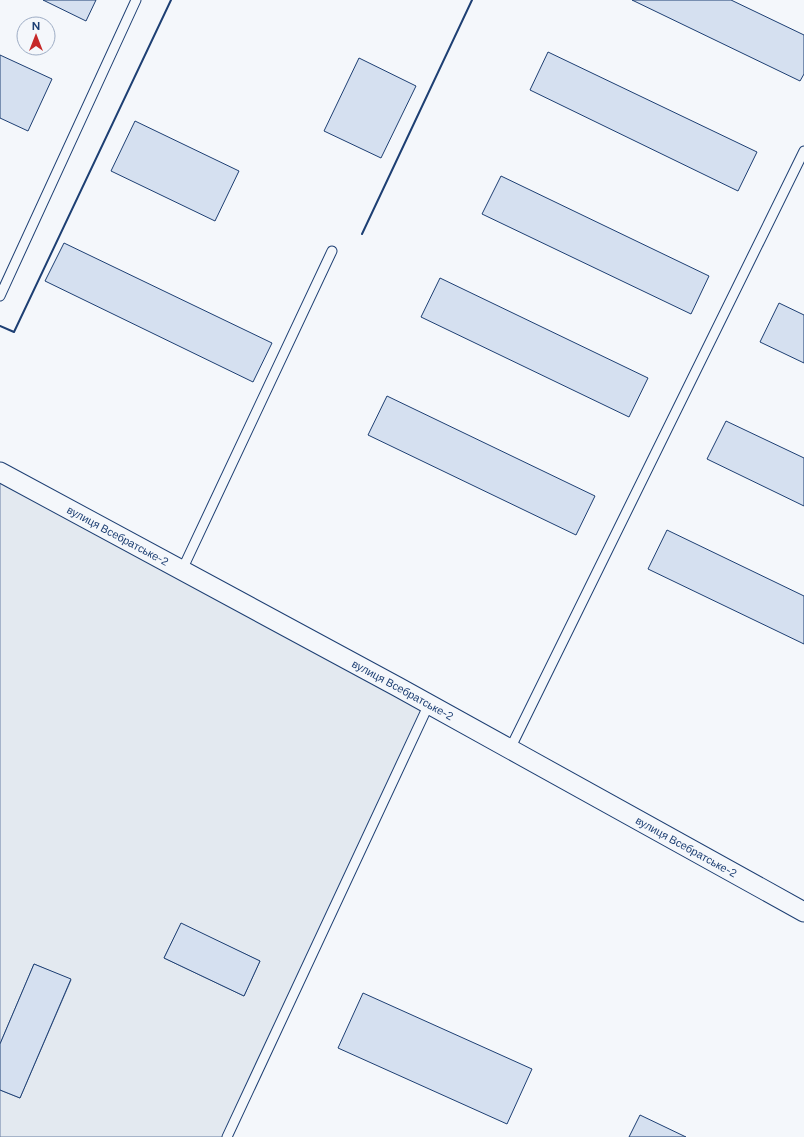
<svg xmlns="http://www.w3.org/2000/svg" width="804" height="1137" viewBox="0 0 804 1137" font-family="Figtree,sans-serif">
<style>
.green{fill:#e3e9f0;stroke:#687fa3;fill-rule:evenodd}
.building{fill:#d5e0f0;stroke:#1d3f73}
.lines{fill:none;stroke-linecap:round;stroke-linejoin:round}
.service-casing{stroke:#1d3f73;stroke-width:11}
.minor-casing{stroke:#1d3f73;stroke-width:21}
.service{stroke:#f4f7fb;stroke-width:9}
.minor{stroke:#f4f7fb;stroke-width:19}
.wall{stroke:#1d3f73;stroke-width:2}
.labels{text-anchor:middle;stroke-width:3;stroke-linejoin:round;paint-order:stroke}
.street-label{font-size:11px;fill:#1d3f73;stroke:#f4f7fb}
</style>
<rect width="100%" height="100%" fill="#f4f7fb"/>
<path class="green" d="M0 472 429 704 227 1137H0V1090L20 1098 71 980 34 964 0 1044ZM181 924 260 961 244 996 164 958Z"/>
<g class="building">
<polygon points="43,0 96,0 86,21"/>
<polygon points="632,0 731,0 804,35 804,74 800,81"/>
<polygon points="548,52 757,152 738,191 530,90"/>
<polygon points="0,55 52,79 28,131 0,118"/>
<polygon points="359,58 416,86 381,158 324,131"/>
<polygon points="135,121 239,171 215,221 111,171"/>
<polygon points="501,176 709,276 691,314 482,214"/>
<polygon points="64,243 272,343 253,382 45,281"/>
<polygon points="440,278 648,378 629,417 421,317"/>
<polygon points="779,303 804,315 804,363 760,342"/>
<polygon points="387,396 595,496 576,535 368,435"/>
<polygon points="726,421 804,458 804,506 707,459"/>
<polygon points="667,530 804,596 804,644 648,569"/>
<polygon points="181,923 260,961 244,996 164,958"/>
<polygon points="34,964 71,979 20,1098 0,1090 0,1044"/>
<polygon points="363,993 532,1069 507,1124 338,1048"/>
<polygon points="640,1115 686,1137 629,1137"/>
</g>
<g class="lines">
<g class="service-casing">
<g id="service">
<polyline points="0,296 136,0"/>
<polyline points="182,570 332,251"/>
<polyline points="510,749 804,151"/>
<polyline points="227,1137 429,704"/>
</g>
</g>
<g class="minor-casing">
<g id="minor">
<path id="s1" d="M0 472 398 687 804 912"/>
</g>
</g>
<use href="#service" class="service"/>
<use href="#minor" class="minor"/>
<g class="wall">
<polyline points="362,234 472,0"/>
<polyline points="0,326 14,332 171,0"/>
</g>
</g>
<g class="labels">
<g class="street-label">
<text dy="4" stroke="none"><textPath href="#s1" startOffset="134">вулиця Всебратське-2</textPath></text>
<text dy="4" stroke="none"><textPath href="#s1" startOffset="458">вулиця Всебратське-2</textPath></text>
<text dy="4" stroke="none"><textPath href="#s1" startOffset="782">вулиця Всебратське-2</textPath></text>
</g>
</g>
<g transform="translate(36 36)"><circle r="19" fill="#f4f7fb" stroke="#9eadc5"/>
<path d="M0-3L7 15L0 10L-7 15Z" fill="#c62828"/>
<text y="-6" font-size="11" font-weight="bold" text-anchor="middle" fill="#1d3f73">N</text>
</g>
</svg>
